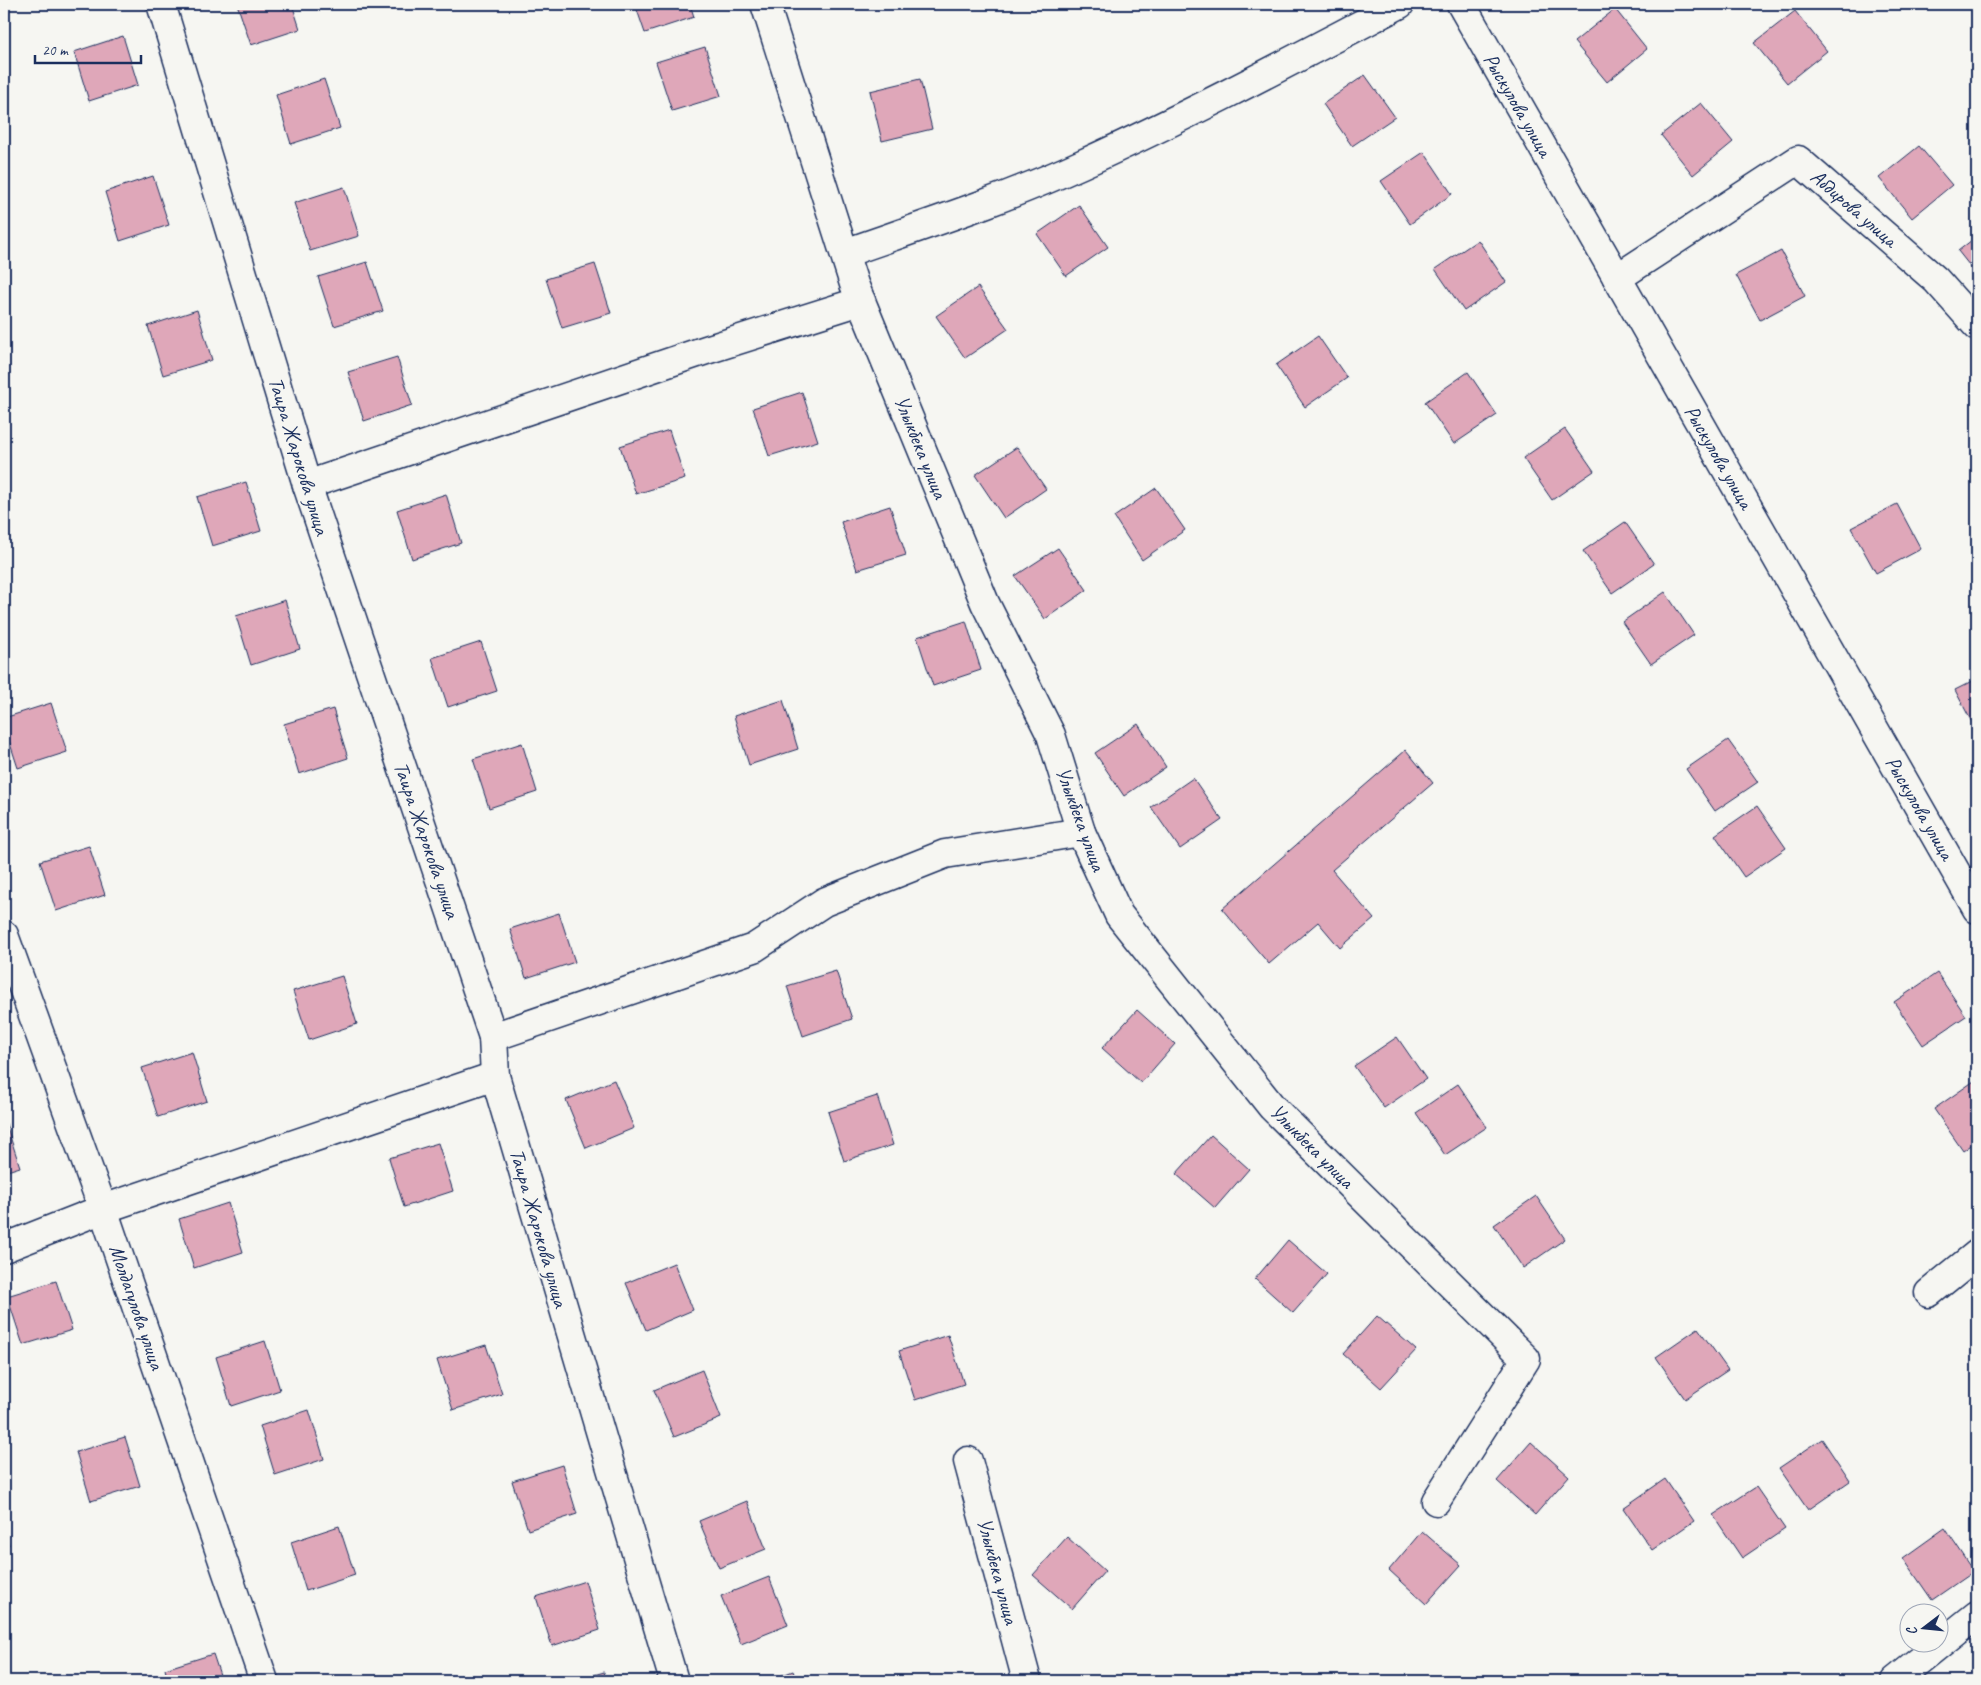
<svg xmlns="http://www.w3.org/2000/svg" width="1981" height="1685" viewBox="0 0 1981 1685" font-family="Caveat,sans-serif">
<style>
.building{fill:#dfa7b9;stroke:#1b2f5e}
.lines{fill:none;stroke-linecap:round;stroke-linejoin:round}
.minor-casing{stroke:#1b2f5e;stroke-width:31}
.minor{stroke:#f6f6f2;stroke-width:28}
.labels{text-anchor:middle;stroke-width:4;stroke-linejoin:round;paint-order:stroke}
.street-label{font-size:21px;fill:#1b2f5e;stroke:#f6f6f2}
</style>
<rect width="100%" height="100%" fill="#f6f6f2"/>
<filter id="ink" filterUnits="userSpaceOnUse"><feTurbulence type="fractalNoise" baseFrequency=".02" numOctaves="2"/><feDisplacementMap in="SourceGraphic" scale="10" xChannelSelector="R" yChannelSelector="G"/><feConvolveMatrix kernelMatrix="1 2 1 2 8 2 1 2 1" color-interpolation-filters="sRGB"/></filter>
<g filter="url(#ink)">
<g class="building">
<polygon points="237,4 292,4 300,29 251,45"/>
<polygon points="635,4 690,4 694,17 645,33"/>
<polygon points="1615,9 1647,49 1607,82 1574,42"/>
<polygon points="1795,11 1827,51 1787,83 1754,43"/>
<polygon points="123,36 138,85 89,101 74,52"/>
<polygon points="705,47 721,96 672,111 656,62"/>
<polygon points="1365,75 1395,117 1352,146 1323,104"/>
<polygon points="324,79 340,128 291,144 276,95"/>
<polygon points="920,79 932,129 882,141 870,91"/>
<polygon points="1701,103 1733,142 1693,175 1661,135"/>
<polygon points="1919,146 1952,185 1912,218 1879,178"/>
<polygon points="1424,152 1452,194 1410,224 1381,181"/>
<polygon points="153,176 169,225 120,241 105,192"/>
<polygon points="344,187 359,236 310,251 294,203"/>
<polygon points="1079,205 1108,247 1066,276 1037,234"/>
<polygon points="1977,236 1977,275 1958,251"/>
<polygon points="1478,240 1506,282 1464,311 1435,269"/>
<polygon points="1781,251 1805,296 1760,320 1736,275"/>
<polygon points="367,262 383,311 334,326 318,277"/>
<polygon points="595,264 611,313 562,328 546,279"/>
<polygon points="978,287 1008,329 965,358 936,316"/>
<polygon points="197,310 212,360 163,375 148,326"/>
<polygon points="1318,336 1347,378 1305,407 1276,365"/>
<polygon points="397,357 412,405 364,421 348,372"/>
<polygon points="1468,372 1497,415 1454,444 1425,402"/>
<polygon points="802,392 818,441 769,456 753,408"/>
<polygon points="1565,429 1594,471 1552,500 1523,458"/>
<polygon points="669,430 685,479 636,494 620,446"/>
<polygon points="1017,447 1046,489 1004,518 975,475"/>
<polygon points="246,482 261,531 212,546 197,497"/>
<polygon points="1156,488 1185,530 1142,560 1114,517"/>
<polygon points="446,494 461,543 412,559 397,510"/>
<polygon points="1897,504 1921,549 1876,573 1851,528"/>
<polygon points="890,506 906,555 857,570 841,522"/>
<polygon points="1625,522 1654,564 1612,593 1583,551"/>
<polygon points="1058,548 1087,590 1045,619 1015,576"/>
<polygon points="1665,592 1694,635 1651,664 1622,622"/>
<polygon points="285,600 300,649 251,665 236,616"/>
<polygon points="966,621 981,670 933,686 917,637"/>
<polygon points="481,642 497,691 448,707 432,658"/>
<polygon points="1977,679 1977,732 1955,690"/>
<polygon points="783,700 798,749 749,765 734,716"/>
<polygon points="51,703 67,752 18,768 4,725 4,718"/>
<polygon points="333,709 348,758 299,774 284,724"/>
<polygon points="1138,724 1166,767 1124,796 1095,753"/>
<polygon points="1728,740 1758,782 1715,811 1686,769"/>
<polygon points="522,743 537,792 489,808 473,759"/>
<polygon points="1406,750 1433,783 1332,870 1374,919 1340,948 1318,922 1269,964 1222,909"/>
<polygon points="1193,778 1222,820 1180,849 1151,807"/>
<polygon points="1757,806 1786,848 1744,877 1715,835"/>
<polygon points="89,846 105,895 56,911 40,861"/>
<polygon points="559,913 575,962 526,978 510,929"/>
<polygon points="836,971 852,1019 803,1036 787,986"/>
<polygon points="1937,973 1966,1016 1923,1045 1894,1002"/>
<polygon points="342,976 357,1024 309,1040 293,991"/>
<polygon points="1137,1010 1175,1044 1141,1083 1102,1048"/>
<polygon points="1397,1037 1426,1079 1384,1108 1354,1066"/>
<polygon points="192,1052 207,1101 158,1117 142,1068"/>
<polygon points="1977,1079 1977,1141 1963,1151 1934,1109"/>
<polygon points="614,1080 634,1128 586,1148 566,1100"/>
<polygon points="1458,1084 1487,1127 1445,1155 1416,1113"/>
<polygon points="877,1096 893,1145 844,1161 828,1112"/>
<polygon points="4,1118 20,1167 4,1172"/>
<polygon points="1211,1135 1249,1169 1215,1208 1176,1174"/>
<polygon points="438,1143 453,1191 404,1207 389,1158"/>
<polygon points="1536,1196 1565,1239 1523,1268 1494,1225"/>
<polygon points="228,1203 243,1252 194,1268 179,1219"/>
<polygon points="1288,1240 1327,1274 1293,1313 1255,1279"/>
<polygon points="674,1263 693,1310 646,1330 626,1283"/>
<polygon points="56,1281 72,1330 23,1345 7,1296"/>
<polygon points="1377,1316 1416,1350 1381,1388 1343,1354"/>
<polygon points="1698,1328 1728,1370 1685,1399 1656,1357"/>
<polygon points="948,1335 964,1384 915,1400 899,1351"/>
<polygon points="265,1341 280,1390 231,1406 216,1357"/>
<polygon points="486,1345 502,1394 453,1410 437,1360"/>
<polygon points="702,1370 721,1418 674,1437 654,1390"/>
<polygon points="309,1410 324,1459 275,1475 260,1426"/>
<polygon points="125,1437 140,1486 91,1501 76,1452"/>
<polygon points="1822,1439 1850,1481 1808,1510 1779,1468"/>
<polygon points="1531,1442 1569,1476 1535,1515 1497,1481"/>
<polygon points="562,1465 577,1514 528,1530 512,1481"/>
<polygon points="1665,1479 1694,1521 1652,1550 1623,1508"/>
<polygon points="1756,1487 1785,1529 1742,1558 1713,1515"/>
<polygon points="747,1501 766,1549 719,1568 699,1521"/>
<polygon points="339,1526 355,1575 306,1591 291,1542"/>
<polygon points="1945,1528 1974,1571 1932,1600 1903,1558"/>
<polygon points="4,1529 9,1545 4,1547"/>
<polygon points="1422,1531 1461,1565 1426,1604 1389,1570"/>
<polygon points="1067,1537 1105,1571 1072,1609 1033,1575"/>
<polygon points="769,1577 788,1625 741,1644 721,1596"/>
<polygon points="585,1581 600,1630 552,1646 536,1597"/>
<polygon points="213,1654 222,1681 168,1681 165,1669"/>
<polygon points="793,1671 797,1681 767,1681"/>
<polygon points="604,1672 607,1681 574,1681"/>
<polygon points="1747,1674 1752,1681 1736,1681"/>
</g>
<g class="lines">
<g class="minor-casing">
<g id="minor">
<polyline points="161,4 307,485 493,1037 495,1076 674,1681"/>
<polyline points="765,4 854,284 985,603 1051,735 1081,832 1119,915 1272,1107 1526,1359 1436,1501"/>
<polyline points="1461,4 1977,909"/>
<path d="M845 253C925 225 1005 199 1082 164 1190 115 1295 59 1400 4"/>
<polyline points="1617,278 1798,160 1936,280 1977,326"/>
<polyline points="307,485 706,350 861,301"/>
<polyline points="4,935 103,1209 264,1681"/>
<polyline points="493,1037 754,948 824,902 945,854 1081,832"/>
<polyline points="4,1248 103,1209 495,1076"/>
<polyline points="1929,1293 1977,1254"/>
<polyline points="968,1461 1027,1681"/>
<polyline points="1895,1681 1977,1615"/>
</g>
</g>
<use href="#minor" class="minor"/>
</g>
</g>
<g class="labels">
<g class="street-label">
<text transform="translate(1518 105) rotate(60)" y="7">Рыскулова улица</text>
<text transform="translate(1854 208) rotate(41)" y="7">Абдирова улица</text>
<text transform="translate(921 447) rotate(68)" y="7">Улыкбека улица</text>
<text transform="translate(299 456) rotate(73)" y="7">Таира Жарокова улица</text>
<text transform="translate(1719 457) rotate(60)" y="7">Рыскулова улица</text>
<text transform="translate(1920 808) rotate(60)" y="7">Рыскулова улица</text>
<text transform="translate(1081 819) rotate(70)" y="7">Улыкбека улица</text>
<text transform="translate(427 840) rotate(71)" y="7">Таира Жарокова улица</text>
<text transform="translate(1312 1146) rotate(45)" y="7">Улыкбека улица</text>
<text transform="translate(539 1228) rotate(74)" y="7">Таира Жарокова улица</text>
<text transform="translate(137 1307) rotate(71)" y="7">Молдагулова улица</text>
<text transform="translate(998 1571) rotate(75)" y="7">Улыкбека улица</text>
</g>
</g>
<rect width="1981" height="1685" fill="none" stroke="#f6f6f2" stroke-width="20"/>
<rect x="10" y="10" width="1961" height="1665" fill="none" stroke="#1b2f5e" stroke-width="2" filter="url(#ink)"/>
<g transform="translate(1924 1628) rotate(254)"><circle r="24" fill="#f6f6f2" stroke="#9ea6b7"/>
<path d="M0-4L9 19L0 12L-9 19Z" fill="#1b2f5e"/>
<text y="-8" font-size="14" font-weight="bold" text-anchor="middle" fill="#1b2f5e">С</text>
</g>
<path d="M35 55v8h106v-8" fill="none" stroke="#1b2f5e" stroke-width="2.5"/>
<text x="42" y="55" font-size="15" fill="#1b2f5e" stroke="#f6f6f2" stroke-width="4" paint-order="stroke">20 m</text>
</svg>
